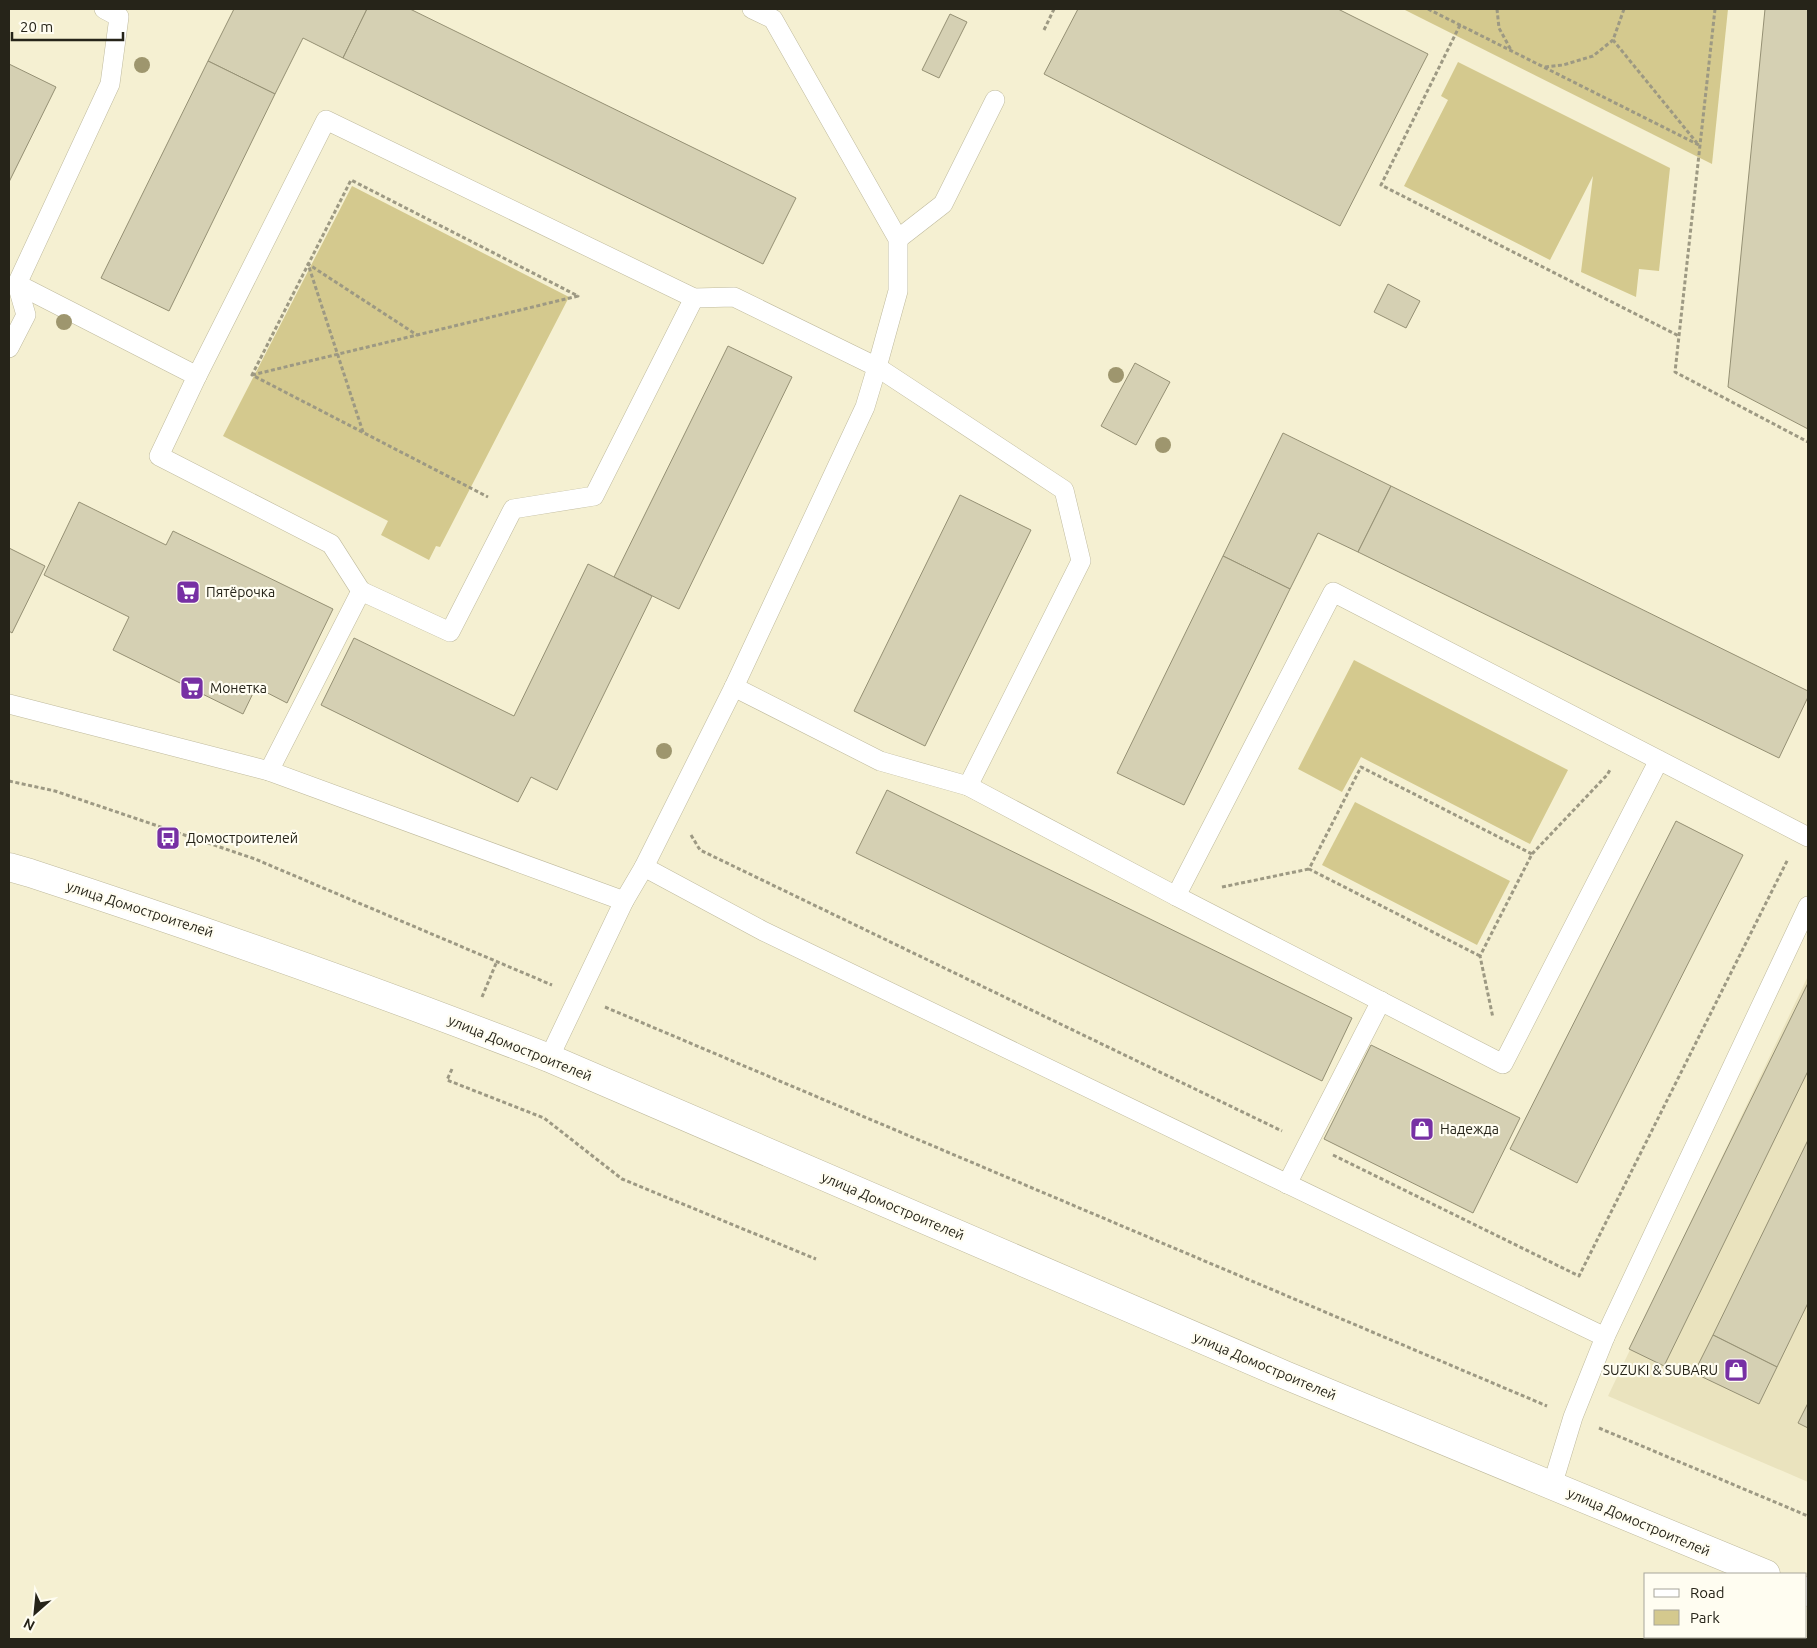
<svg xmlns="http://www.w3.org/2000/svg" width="1817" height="1648" viewBox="0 0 1817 1648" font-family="Ubuntu,sans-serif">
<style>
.built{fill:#eae3be}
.green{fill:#d4c98e}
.building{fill:#d5d0b3;stroke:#959074}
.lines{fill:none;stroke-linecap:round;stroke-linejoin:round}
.lane-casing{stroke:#bfba9d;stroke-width:20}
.secondary-casing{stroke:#bfba9d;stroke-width:29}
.path{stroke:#9d9983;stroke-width:3;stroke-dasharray:4 2.5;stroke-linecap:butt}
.lane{stroke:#fff;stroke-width:19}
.secondary{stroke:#fff;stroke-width:28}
.tree{fill:#9e966e}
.labels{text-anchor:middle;stroke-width:4.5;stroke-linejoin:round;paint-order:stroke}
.poi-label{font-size:14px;fill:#262419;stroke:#fffdf1;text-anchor:start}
.street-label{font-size:14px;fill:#262419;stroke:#fffdf1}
</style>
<rect width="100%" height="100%" fill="#f5f0d2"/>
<polygon class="built" points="1808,976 1808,1482 1608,1396"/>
<g class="green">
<polygon points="1403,9 1728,9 1712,164"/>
<polygon points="1458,62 1670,168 1659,271 1639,269 1636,297 1581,272 1593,176 1550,260 1404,186 1448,100 1441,96"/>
<polygon points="352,186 569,297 440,547 436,546 429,560 381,535 388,521 223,436"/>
<polygon points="1354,660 1568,770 1530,844 1361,757 1342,792 1298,769"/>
<polygon points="1355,802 1510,881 1477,945 1322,865"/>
</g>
<g class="building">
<polygon points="234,9 367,9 343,58 303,38 275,94 208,61"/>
<polygon points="367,9 410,9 796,198 763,264 343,58"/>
<polygon points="1078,9 1338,9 1428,54 1340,226 1044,74"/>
<polygon points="1765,9 1808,9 1808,429 1728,387"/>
<polygon points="950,14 967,22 939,78 922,70"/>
<polygon points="208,61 275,94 169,311 101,278"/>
<polygon points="9,64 56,87 9,182"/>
<polygon points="1388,284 1420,301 1406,328 1374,312"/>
<polygon points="728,346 792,377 679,609 614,577"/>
<polygon points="1135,363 1170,382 1136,445 1101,426"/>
<polygon points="1283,433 1391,486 1358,552 1318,533 1290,589 1223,556"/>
<polygon points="1391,486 1808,691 1808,697 1779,758 1358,552"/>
<polygon points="960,495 1031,530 925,746 854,711"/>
<polygon points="79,502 166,545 173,531 333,609 287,703 256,687 243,714 113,650 129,617 44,575"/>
<polygon points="9,548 45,566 12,633 9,631"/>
<polygon points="1223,556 1290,589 1184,805 1117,773"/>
<polygon points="588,564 652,596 557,790 531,777 518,802 321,705 354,638 514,716"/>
<polygon points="887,790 1352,1018 1322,1081 856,853"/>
<polygon points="1676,821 1743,855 1577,1183 1510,1149"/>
<polygon points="1808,983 1808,1071 1664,1366 1629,1349"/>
<polygon points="1371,1045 1520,1118 1473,1213 1324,1139"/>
<polygon points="1808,1140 1808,1303 1777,1367 1713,1335"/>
<polygon points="1713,1335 1777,1367 1759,1404 1694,1373"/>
<polygon points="1808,1403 1808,1428 1798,1423"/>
</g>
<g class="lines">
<g class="lane-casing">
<g id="lane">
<polyline points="752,9 773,19 898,239 898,291 877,367 1064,490 1081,561 968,786"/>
<polyline points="898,239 943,204 995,100"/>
<polyline points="17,284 197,376 159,456 331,544 361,591"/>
<polyline points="9,348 26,315 17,284 110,84 119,17 104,9"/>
<polyline points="197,376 326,120 694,298 734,297 877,367 865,407 734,687 644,867 624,901 549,1058"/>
<polyline points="734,687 880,761 968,786 1176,896"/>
<polyline points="9,704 269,771 624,901"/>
<polyline points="1659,760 1503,1064 1176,896 1333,592 1808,837"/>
<polyline points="269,771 361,591 450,632 513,509 594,496 694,298"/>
<polyline points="644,867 763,931 1605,1337"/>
<polyline points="1287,1184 1381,1001"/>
<polyline points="1552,1486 1573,1417 1605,1337 1808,906"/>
</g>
</g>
<g class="secondary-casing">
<g id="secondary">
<path d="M9 867 30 873C204 930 378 991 549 1058L1285 1375 1766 1574"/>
<polyline points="1806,1591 1808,1592"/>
</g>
</g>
<g class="path">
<polyline points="1428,9 1699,145"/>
<polyline points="1497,9 1499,28 1511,50"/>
<polyline points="1624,9 1613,40 1697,143"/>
<polyline points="1715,9 1675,372 1808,442"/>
<polyline points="1460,25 1381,185 1679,336"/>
<polyline points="1044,30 1054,9"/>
<polyline points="1545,67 1563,65 1593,56 1613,40"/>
<polyline points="252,375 578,296 351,180 252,375 488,497"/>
<polyline points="363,432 308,264 417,335"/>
<polyline points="9,781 55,791 255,859 552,985"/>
<polyline points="691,835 700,850 1282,1131"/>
<polyline points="1532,854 1607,775 1611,768"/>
<polyline points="1222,887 1309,869"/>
<polyline points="1480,956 1309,869 1361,767 1532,854 1480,956 1493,1018"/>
<polyline points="482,997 497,961"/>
<polyline points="605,1007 1547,1406"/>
<polyline points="452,1069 447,1080 544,1118 622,1179 816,1259"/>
<polyline points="1333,1155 1579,1276 1788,859"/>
<polyline points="1599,1428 1808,1516"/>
</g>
<use href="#lane" class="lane"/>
<use href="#secondary" class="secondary"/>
</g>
<g class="tree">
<circle cx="142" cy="65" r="8"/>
<circle cx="64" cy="322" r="8"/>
<circle cx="1116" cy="375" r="8"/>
<circle cx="1163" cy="445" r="8"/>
<circle cx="664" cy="751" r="8"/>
</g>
<defs>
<g id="supermarket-square" transform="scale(1.25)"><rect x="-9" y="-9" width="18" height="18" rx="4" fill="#7730a4" stroke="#fffdf1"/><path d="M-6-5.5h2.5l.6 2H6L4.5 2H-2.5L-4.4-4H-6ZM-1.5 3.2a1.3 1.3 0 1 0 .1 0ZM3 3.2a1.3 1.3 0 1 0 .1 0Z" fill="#fff"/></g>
<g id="bus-square" transform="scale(1.25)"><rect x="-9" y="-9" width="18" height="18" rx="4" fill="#7730a4" stroke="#fffdf1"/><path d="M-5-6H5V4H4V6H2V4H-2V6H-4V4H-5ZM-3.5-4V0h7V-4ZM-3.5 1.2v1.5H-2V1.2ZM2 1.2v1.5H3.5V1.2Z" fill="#fff"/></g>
<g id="shop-square" transform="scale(1.25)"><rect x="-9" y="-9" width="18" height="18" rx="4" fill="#7730a4" stroke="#fffdf1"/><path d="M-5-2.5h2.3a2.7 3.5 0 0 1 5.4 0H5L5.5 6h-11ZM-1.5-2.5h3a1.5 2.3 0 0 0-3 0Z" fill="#fff"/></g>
</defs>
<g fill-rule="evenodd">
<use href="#supermarket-square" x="188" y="592"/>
<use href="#supermarket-square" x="192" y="688"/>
<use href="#bus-square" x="168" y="838"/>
<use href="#shop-square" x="1422" y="1129"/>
<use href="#shop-square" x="1736" y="1370"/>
</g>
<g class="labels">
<g class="poi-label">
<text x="206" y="597">Пятёрочка</text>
<text x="210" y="693">Монетка</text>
<text x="186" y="843">Домостроителей</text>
<text x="1440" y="1134">Надежда</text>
<text x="1718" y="1375" text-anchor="end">SUZUKI &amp; SUBARU</text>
</g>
<g class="street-label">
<text transform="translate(140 909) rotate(18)" y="5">улица Домостроителей</text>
<text transform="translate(520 1048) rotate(22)" y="5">улица Домостроителей</text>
<text transform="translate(893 1206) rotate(23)" y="5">улица Домостроителей</text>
<text transform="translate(1265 1366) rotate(23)" y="5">улица Домостроителей</text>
<text transform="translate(1639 1522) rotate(23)" y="5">улица Домостроителей</text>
</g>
</g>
<rect width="1817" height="1648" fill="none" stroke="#262419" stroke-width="20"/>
<rect x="1644" y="1573" width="162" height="65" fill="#fffdf1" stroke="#a8a69b"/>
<rect x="1654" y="1589" width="25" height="8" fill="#ffffff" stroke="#a8a69b"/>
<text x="1690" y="1598" font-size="15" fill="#262419">Road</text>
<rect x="1654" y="1610" width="25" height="15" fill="#d4c98e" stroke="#a8a69b"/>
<text x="1690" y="1623" font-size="15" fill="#262419">Park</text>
<g transform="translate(35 1613) rotate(207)" stroke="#fffdf1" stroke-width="4" paint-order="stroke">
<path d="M0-4L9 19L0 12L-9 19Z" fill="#262419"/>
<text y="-8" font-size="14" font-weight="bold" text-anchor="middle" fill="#262419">N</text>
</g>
<path d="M12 32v8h111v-8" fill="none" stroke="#262419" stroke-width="2.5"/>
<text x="20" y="32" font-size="15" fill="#262419" stroke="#fffdf1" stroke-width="4" paint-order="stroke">20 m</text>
</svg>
